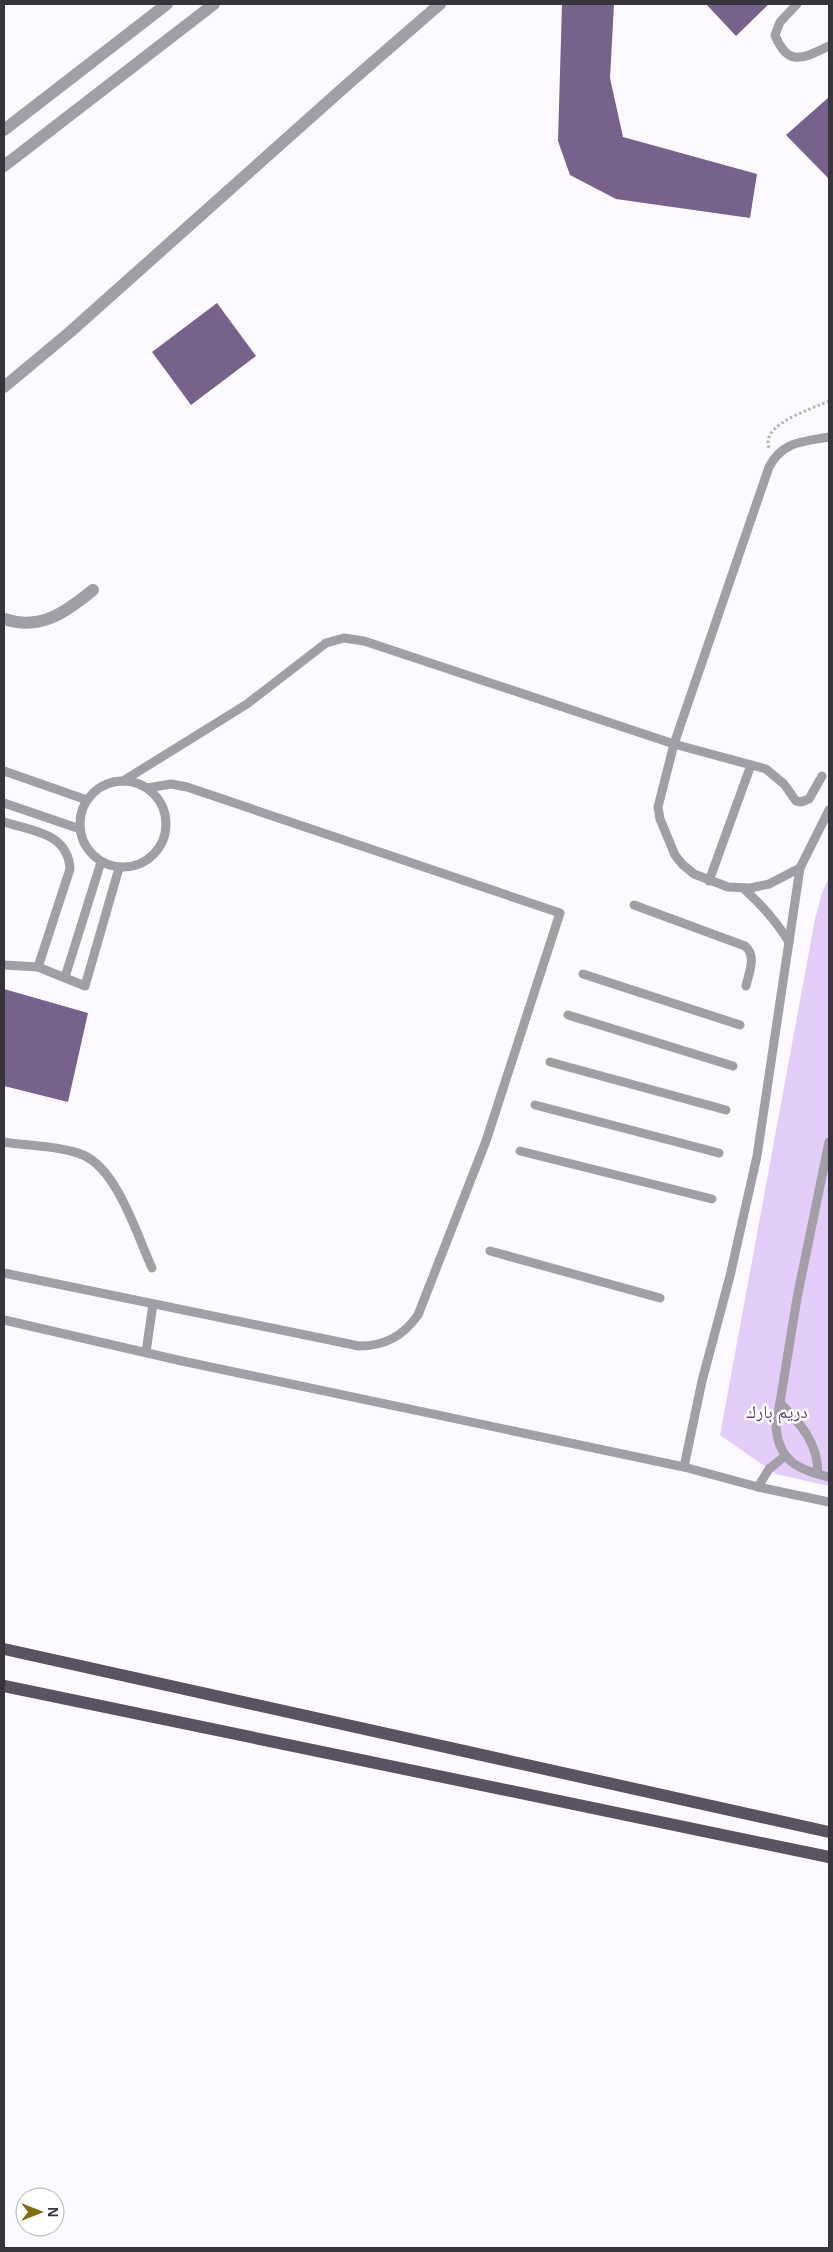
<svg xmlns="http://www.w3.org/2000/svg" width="833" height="2252" viewBox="0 0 833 2252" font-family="Helvetica,'Noto Naskh Arabic',sans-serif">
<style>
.green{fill:#e1cdf7}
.building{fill:#77628c}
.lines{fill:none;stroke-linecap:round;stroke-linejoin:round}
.path{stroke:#b6b3b9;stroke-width:3;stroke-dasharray:2.5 2.5;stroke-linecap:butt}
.service{stroke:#a29ea7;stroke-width:9}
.minor{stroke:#a29ea7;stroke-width:12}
.primary{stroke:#5a5362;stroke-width:12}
.labels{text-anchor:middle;stroke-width:5;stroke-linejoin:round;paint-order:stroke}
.park-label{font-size:18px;fill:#62447f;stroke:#fff}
</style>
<rect width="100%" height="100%" fill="#fcfafe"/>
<polygon class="green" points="829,877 829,1486 776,1474 720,1435 815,919 822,893"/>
<g class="building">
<polygon points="562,4 614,4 610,78 623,137 757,174 750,218 616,199 570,175 558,141"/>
<polygon points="706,4 769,4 736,36"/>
<polygon points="829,97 829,179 786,135"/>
<polygon points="217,303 256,356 191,405 152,352"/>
<polygon points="4,989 88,1013 68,1102 4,1086"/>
</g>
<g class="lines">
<path class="path" d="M769 448C760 424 812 409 829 401"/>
<g class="service">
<path d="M797 4 780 22 775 35C788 68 804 58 829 46"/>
<polyline points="4,771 87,800"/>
<circle cx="123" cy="824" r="43"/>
<polyline points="123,781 247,704 326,643 344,638 364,641 674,744 766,769 784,784 796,801 801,802 809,799 822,776"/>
<polyline points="4,803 80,829"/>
<path d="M4 822C33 831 68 833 70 869L38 967"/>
<path d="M800 868 769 884 750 888 728 887 694 874 682 864 675 855 660 819 658 807 674 744 769 467C783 441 802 442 829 437"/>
<polyline points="709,881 751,765"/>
<path d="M743 888C761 904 776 921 789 942"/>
<path d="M634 905 745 946C757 956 749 972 746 986"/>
<polyline points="4,965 38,967 85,986 119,868"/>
<polyline points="583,974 740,1025"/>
<polyline points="65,977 101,862"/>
<polyline points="568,1015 733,1066"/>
<polyline points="550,1062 726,1110"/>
<polyline points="535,1105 719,1153"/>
<path d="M4 1142C28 1146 62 1146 83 1155 117 1169 137 1235 152 1268"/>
<path d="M829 1142 797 1298 776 1427C779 1462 799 1470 829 1477"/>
<polyline points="520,1151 712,1199"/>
<polyline points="490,1251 660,1298"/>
<path d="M4 1273 359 1346C385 1346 403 1336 418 1315L486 1141 560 913 187 787 171 784 147 788"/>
<polyline points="4,1320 182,1361 684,1467 758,1487 829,1502"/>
<polyline points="146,1352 153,1304"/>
<path d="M780 1403C801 1424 818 1443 818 1474"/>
<polyline points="684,1467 702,1381 730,1276 757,1156 800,868 829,810"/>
<polyline points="758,1487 769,1469 785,1456"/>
</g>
<g class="minor">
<polyline points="4,130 167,4"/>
<polyline points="4,166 214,4"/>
<polyline points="4,387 70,332 349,83 440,4"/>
<path d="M4 619C41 631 66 612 93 590"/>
</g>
<g class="primary">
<polyline points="4,1649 829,1832"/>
<polyline points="4,1686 829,1857"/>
</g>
</g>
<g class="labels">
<g class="park-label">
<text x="777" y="1418">دريم بارك</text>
</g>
</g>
<rect width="833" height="2252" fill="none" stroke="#38343c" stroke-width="10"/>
<g transform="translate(40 2212) rotate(90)"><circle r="24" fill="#ffffff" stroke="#afaeb1"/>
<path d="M0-4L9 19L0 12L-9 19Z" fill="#806d0a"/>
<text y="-8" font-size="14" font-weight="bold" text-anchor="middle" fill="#38343c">N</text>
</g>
</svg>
